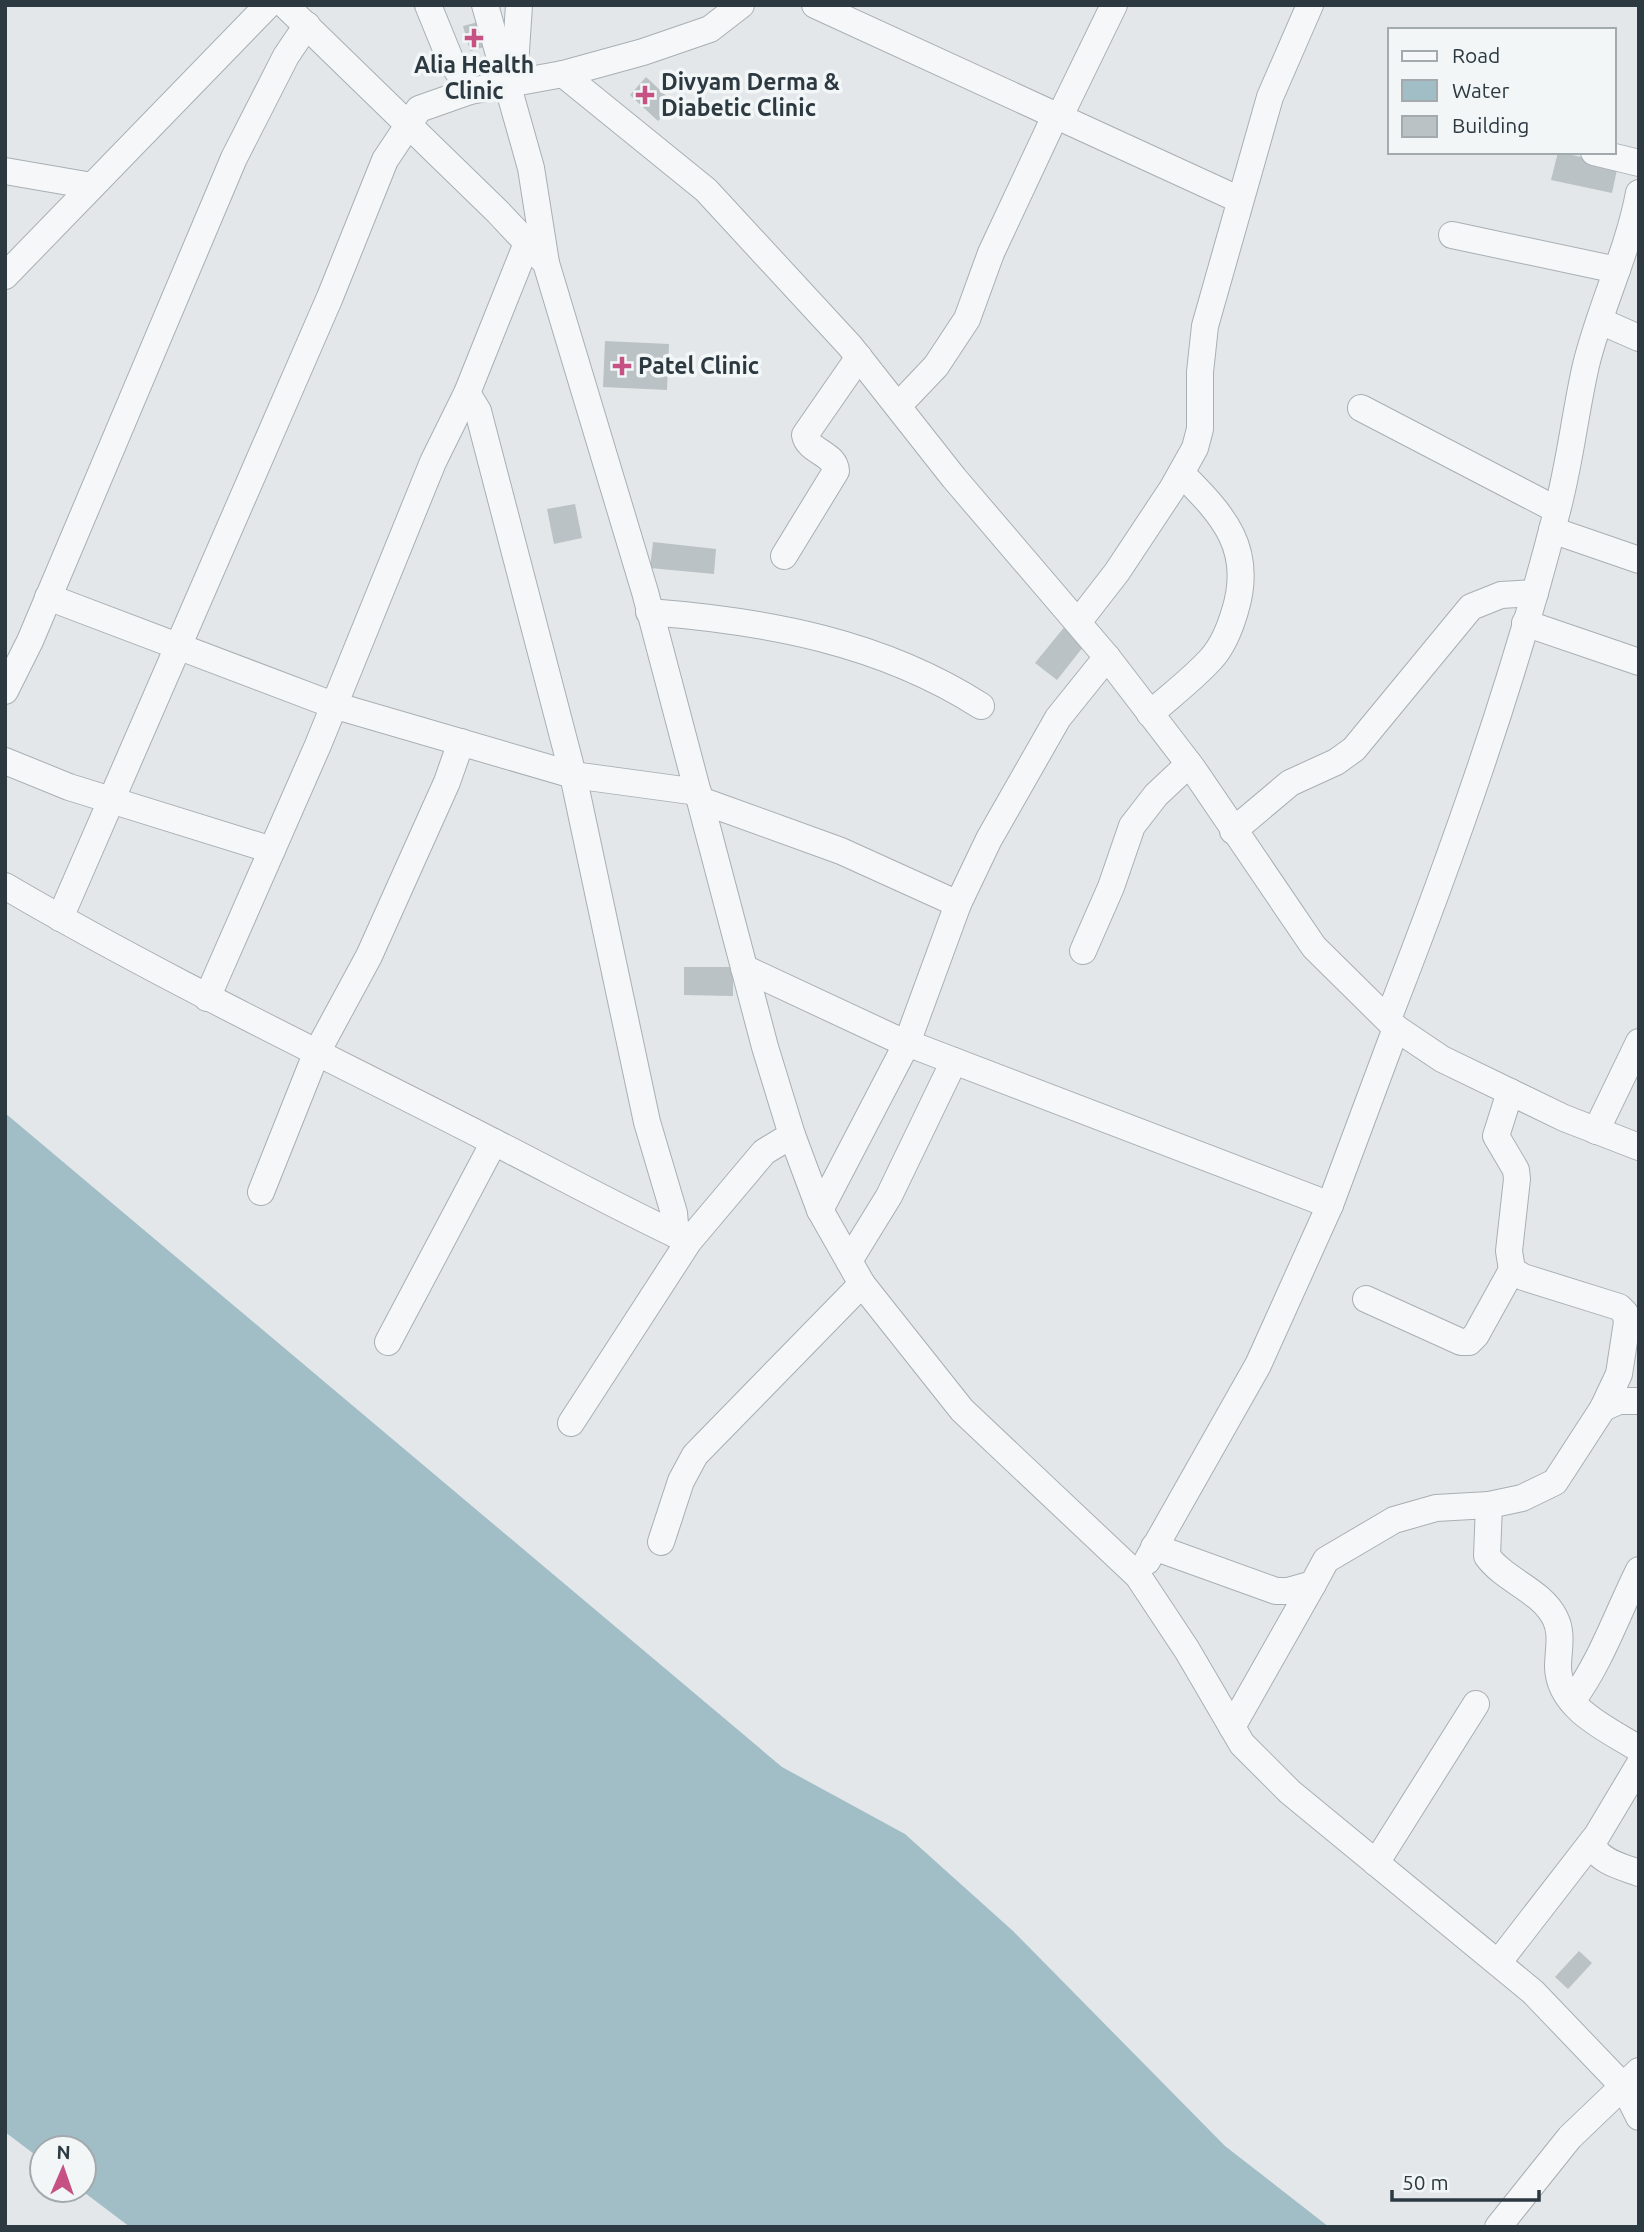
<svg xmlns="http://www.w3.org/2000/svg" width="1644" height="2232" viewBox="0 0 1644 2232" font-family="Ubuntu,sans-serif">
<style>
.water{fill:#a1bec7}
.building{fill:#bac2c6}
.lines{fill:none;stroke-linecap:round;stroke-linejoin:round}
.minor-casing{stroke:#a8afb4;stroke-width:28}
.minor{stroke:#f5f7f8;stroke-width:26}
.poi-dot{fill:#c55282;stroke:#f2f6f7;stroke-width:2.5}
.labels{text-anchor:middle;stroke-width:7;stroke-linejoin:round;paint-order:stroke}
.poi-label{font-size:23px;font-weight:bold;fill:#2c3941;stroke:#f2f6f7;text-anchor:start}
</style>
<rect width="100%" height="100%" fill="#e3e7ea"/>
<polygon class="water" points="5,1113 782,1767 905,1834 1013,1931 1225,2146 1329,2227 130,2227 81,2190 84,2190 84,2148 42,2148 42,2160 5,2132"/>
<g class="building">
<polygon points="482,21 488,46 470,51 463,26"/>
<polygon points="646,77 674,103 658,121 630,95"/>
<polygon points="1558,152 1618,165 1612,193 1551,180"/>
<polygon points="605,341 669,344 667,390 603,387"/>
<polygon points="575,504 582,538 554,544 547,509"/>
<polygon points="653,542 716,549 714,574 650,568"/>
<polygon points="1066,625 1087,642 1057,680 1035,663"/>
<polygon points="684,967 733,967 733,996 684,995"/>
<polygon points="1579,1951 1592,1963 1568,1989 1555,1977"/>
</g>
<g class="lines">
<g class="minor-casing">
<g id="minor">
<polyline points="285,5 498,212 546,263 645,592 765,1047 792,1135 820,1210 862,1284 962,1410 1138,1576 1187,1650 1242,1744 1290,1792 1533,1992 1624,2087 1639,2117"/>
<polyline points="428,5 450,59 470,91"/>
<polyline points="485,5 531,168 546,263"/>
<polyline points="815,5 1240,200"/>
<polyline points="563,74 706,190 850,346 954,478 1107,657 1193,769 1314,947 1396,1028 1442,1059 1564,1118 1639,1147"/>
<polyline points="509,81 516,51 519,5"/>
<polyline points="1060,116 1114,5"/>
<polyline points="1594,152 1639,163"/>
<polyline points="5,171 92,186"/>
<polyline points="1452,235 1617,270"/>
<polyline points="5,276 268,5"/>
<polyline points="1600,321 1639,338"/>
<polyline points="467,393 478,411 573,775 647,1122 674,1213 676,1235"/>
<polyline points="898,406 936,366 967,319 991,253 1056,114"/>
<polyline points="1361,408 1557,510"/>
<polyline points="1552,530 1639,560"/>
<path d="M784 556 836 471C835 453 808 452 805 435L859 357"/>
<polyline points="48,597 333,705 573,775 698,792"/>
<path d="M649 612C766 621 881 642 981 706"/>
<polyline points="1079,621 1117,572 1172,489 1195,448 1200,429 1200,372 1205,326 1270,97 1310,5"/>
<polyline points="1525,623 1639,662"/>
<polyline points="5,691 30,641 234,158 286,56 307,25"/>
<path d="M1150 714C1170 696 1193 679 1211 659 1223 646 1230 628 1235 611 1254 549 1224 516 1182 474"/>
<polyline points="5,761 69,787 272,850"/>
<polyline points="700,800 841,851 958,904"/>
<polyline points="1233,831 1290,783 1336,762 1354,749 1471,607 1501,595 1535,593"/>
<path d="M5 886C162 978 326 1056 488 1139 555 1173 619 1208 687 1240"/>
<polyline points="60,918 330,297 385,160 419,109 470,91 563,74 643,52 710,29 741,5"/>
<polyline points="1083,951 1111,887 1132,826 1156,795 1189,764"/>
<polyline points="744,968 894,1038 1330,1205"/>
<polyline points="207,998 318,745 433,462 467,393 527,243"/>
<path d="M1388 1019C1453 853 1513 684 1557 511 1570 463 1575 413 1586 365 1600 307 1628 252 1639 193"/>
<polyline points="1596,1131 1639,1042"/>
<polyline points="261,1192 316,1054 369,956 447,782 461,742"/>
<polyline points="820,1210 907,1043 958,904 989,839 1058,718 1107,657"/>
<polyline points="849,1261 889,1196 954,1061"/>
<polyline points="1366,1299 1461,1342 1469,1342 1476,1335 1512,1270"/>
<polyline points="388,1342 494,1142"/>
<polyline points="1603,1408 1619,1401 1639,1401"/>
<polyline points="571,1423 689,1241 764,1152 792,1135"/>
<path d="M1489 1505 1487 1556C1505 1581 1541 1590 1555 1618 1563 1633 1558 1651 1558 1667 1559 1709 1609 1730 1639 1749"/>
<polyline points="661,1542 681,1481 695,1455 862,1284"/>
<polyline points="1154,1547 1276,1591 1288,1591 1313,1584 1326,1560 1394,1520 1436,1508 1489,1505 1522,1498 1555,1482 1603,1408 1619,1374 1627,1322 1625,1313 1619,1307 1523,1277 1512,1270 1509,1251 1517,1179 1516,1170 1496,1136 1510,1092"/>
<polyline points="1147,1561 1258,1365 1330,1205 1396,1028"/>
<path d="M1572 1701C1601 1662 1617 1614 1639 1570"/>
<polyline points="1232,1727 1313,1584"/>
<path d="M1639 1765 1593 1842C1595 1861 1623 1867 1639 1873"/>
<polyline points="1376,1863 1476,1704"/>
<polyline points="1498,1963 1594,1839"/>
<polyline points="1498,2227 1570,2137 1639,2071"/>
</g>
</g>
<use href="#minor" class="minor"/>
</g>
<g class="poi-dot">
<path d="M470.5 27.5h7v7h7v7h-7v7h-7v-7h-7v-7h7z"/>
<path d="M641.5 84.5h7v7h7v7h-7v7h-7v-7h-7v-7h7z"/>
<path d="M618.5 355.5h7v7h7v7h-7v7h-7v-7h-7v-7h7z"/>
</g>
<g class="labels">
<g class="poi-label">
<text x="474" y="73" text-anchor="middle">Alia Health<tspan x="474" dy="26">Clinic</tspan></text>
<text x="661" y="90">Divyam Derma &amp;<tspan x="661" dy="26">Diabetic Clinic</tspan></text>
<text x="638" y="374">Patel Clinic</text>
</g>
</g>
<rect width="1644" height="2232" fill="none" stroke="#2c3941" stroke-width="14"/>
<rect x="1388" y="28" width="228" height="126" fill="#f2f6f7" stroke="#a3aaae" stroke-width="2"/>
<rect x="1402" y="51" width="35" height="10" fill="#f5f7f8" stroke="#a3aaae" stroke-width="2"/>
<text x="1452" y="63" font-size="21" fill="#2c3941">Road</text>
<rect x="1402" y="80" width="35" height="21" fill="#a1bec7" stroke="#a3aaae" stroke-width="2"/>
<text x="1452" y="98" font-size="21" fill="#2c3941">Water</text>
<rect x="1402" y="116" width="35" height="21" fill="#bac2c6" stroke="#a3aaae" stroke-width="2"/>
<text x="1452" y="133" font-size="21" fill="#2c3941">Building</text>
<g transform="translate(63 2169) rotate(2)"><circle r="33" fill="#f2f6f7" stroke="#a3aaae" stroke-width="2"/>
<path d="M0-5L12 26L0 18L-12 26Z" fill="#c55282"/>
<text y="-10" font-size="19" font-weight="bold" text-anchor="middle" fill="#2c3941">N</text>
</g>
<path d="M1392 2190v10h147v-10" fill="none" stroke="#2c3941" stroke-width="3.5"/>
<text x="1402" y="2190" font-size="21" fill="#2c3941" stroke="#f2f6f7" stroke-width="5" paint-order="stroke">50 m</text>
</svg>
